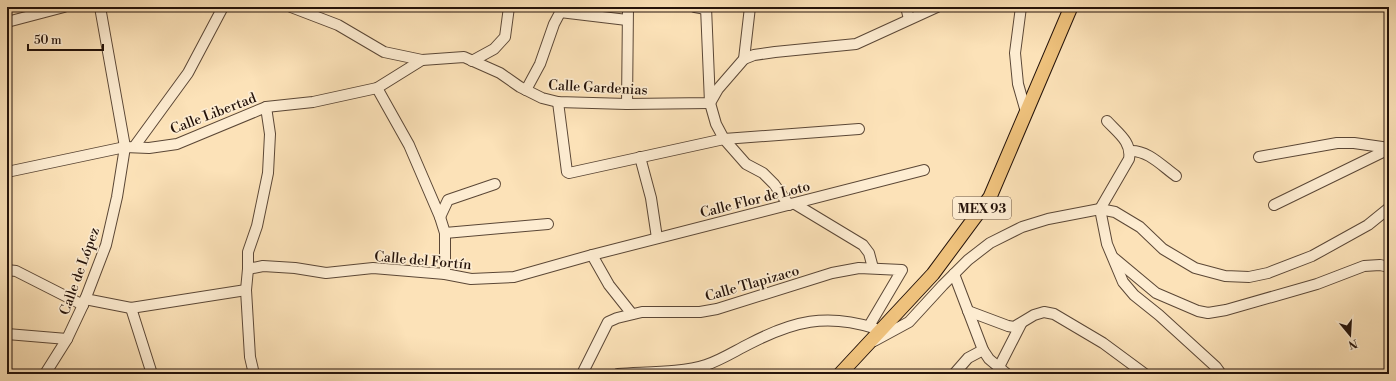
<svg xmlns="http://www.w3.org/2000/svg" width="1396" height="381" viewBox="0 0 1396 381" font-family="'Libre Bodoni',serif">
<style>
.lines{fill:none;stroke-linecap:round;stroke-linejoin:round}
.minor-casing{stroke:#5b4736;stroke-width:12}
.major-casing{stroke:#25130a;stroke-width:15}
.minor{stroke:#fdecd1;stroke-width:10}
.major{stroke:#eec17c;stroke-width:13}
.labels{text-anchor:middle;stroke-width:3.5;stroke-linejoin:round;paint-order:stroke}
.shield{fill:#fdecd1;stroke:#665446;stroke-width:1}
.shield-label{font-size:13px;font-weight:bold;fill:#25130a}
.street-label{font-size:14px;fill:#25130a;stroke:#fdecd1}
</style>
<rect width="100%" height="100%" fill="#fce2b8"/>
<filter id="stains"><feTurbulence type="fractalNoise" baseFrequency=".005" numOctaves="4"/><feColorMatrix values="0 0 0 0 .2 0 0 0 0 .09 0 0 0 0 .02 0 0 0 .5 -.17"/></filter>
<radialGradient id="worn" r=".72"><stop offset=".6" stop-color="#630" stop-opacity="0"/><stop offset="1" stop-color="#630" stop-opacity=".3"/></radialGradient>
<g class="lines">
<g class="minor-casing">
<g id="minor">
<polyline points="291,7 338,25 384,52 422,60 464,57 500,73 520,87 542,98 558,102 627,104 710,103 718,89 744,59 754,55 775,52 856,44 937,7"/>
<polyline points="695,7 706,9"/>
<polyline points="706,7 710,103 716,124 724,139 746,164 763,173 774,184 789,205"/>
<polyline points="906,7 909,19"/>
<polyline points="1021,7 1015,53 1018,84 1026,112"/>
<polyline points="560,12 627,20"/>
<polyline points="7,22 64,7"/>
<polyline points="744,59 750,7"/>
<polyline points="472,61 494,49 505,37 509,7"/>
<polyline points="377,88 409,145 440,217 445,233 445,274"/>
<polyline points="526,90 540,64 554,24 563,7"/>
<polyline points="558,102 567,172 569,173 724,139 859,129"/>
<polyline points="627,104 628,7"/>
<path d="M1107 121C1118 133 1132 142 1129 159L1100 209 1107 244 1123 282 1134 295 1159 315 1216 367 1221 374"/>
<polyline points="134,147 188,73 223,7"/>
<path d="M1130 151C1148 150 1162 166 1176 176"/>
<polyline points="640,157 651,198 657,238"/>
<polyline points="1259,157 1337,143 1354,143 1389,148"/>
<polyline points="7,172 125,147 149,148 177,144 266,107 313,102 377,88 422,60"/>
<polyline points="795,204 863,245 869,253 873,268"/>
<polyline points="1274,205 1389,149"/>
<polyline points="440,217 448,200 495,184"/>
<polyline points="445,233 548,224"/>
<polyline points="592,255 609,285 632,314"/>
<polyline points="1114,258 1156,293 1198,311 1208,313 1226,310 1317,284 1364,266 1380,265 1389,267"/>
<polyline points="248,269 263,266 295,268 326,273 373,268 445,274 471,279 514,277 592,255 924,170"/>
<polyline points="7,270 16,271 83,305"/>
<polyline points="954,274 983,350 989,359 1007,374"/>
<polyline points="85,299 131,308 246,290"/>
<polyline points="131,308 152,374"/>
<polyline points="968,311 1008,326 1014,327 1034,315 1044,312 1054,314 1103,343 1145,374"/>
<polyline points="7,334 67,339"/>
<polyline points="874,341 909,322 943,285 968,260 990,243 1022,227 1048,219 1100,209 1115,212 1140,227 1163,249 1195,268 1225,276 1249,277 1268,273 1312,256 1368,225 1389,208"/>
<polyline points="999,367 1021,324"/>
<polyline points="45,374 67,339 83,305 106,245 117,197 125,147 100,7"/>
<polyline points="254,374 250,357 246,290 248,269 248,252 257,226 268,173 270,134 266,107"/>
<polyline points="582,374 608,322 617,318 642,312 700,312 717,309 832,273 859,268 902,270 869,326"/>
<path d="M618 374C644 372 682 373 706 365 721 360 735 351 749 344 793 321 826 313 874 328"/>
<polyline points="954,374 968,358 983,350"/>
</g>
</g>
<g class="major-casing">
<polyline id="major" points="840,374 933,274 990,197 1071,7"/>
</g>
<use href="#minor" class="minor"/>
<use href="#major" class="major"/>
</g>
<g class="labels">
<rect class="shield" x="953" y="197" width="58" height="22" rx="3"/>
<g class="shield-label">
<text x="982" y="213">MEX 93</text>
</g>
<g class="street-label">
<text transform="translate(598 87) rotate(3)" y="5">Calle Gardenias</text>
<text transform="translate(213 113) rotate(-21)" y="5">Calle Libertad</text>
<text transform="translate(755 199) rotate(-14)" y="5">Calle Flor de Loto</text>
<text transform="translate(423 260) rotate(5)" y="5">Calle del Fortín</text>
<text transform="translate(79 271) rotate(-70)" y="5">Calle de López</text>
<text transform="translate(752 283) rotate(-16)" y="5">Calle Tlapizaco</text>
</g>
</g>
<rect width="1396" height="381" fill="none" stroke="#fce2b8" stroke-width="24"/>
<rect x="8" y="8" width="1380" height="365" fill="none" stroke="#25130a" stroke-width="2"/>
<rect x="12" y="12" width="1372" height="357" fill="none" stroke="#25130a"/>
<g transform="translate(1350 335) rotate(162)" stroke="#fdecd1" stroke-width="3" paint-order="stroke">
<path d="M0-3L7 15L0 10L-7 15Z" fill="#25130a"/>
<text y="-6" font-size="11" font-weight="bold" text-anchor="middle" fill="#25130a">N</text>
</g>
<path d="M28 44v6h75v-6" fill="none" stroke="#25130a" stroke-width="2"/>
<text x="34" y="44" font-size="12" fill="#25130a" stroke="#fdecd1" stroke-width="3" paint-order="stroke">50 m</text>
<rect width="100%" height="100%" filter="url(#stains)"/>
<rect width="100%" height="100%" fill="url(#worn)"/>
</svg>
